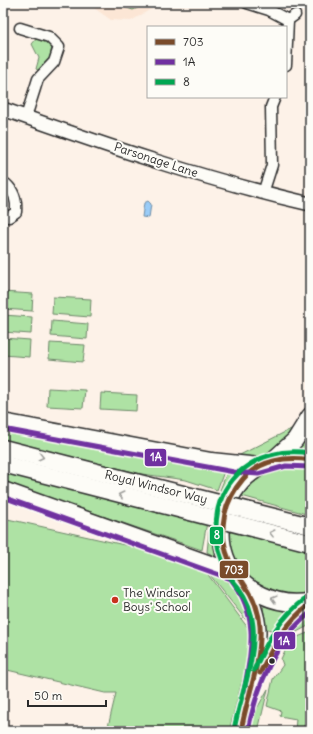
<svg xmlns="http://www.w3.org/2000/svg" width="313" height="734" viewBox="0 0 313 734" font-family="Delius,sans-serif">
<style>
.built{fill:#fce6d5}
.green{fill:#aee2a4;stroke:#6c8668}
.water{fill:#9accf7;stroke:#6e8ca5}
.lines{fill:none;stroke-linecap:round;stroke-linejoin:round}
.minor-casing{stroke:#2b2b2b;stroke-width:13}
.tertiary-casing{stroke:#2b2b2b;stroke-width:16}
.primary-casing{stroke:#2b2b2b;stroke-width:19}
.minor{stroke:#fdfcf7;stroke-width:10}
.tertiary{stroke:#fdfcf7;stroke-width:13}
.primary{stroke:#fdfcf7;stroke-width:16}
.primary-bridge-casing{stroke:#2b2b2b;stroke-width:19;stroke-linecap:butt}
.primary-bridge{stroke:#fdfcf7;stroke-width:16}
.bus-1-casing{stroke:#fdfcf7;stroke-width:8}
.bus-2-casing{stroke:#fdfcf7;stroke-width:8}
.bus-3-casing{stroke:#fdfcf7;stroke-width:8}
.bus-1{stroke:#7a4b2a;stroke-width:5}
.bus-2{stroke:#7030a0;stroke-width:5}
.bus-3{stroke:#00a651;stroke-width:5}
.oneway{stroke:#9e9e9b}
.poi-dot{fill:#c8321e;stroke:#fdfcf7;stroke-width:1.5}
.bus-dot{fill:#2b2b2b;stroke:#fdfcf7;stroke-width:1.5}
.labels{text-anchor:middle;stroke-width:4;stroke-linejoin:round;paint-order:stroke}
.street-label{font-size:12px;fill:#2b2b2b;stroke:#fdfcf7}
.poi-label{font-size:12px;fill:#2b2b2b;stroke:#fdfcf7;text-anchor:start}
.line-badge{stroke:#fdfcf7;stroke-width:1.5}
.badge-label{font-size:11px;text-anchor:middle;font-weight:bold;fill:#fff}
</style>
<rect width="100%" height="100%" fill="#fdf2e8"/>
<filter id="ink" filterUnits="userSpaceOnUse"><feTurbulence type="fractalNoise" baseFrequency=".025" numOctaves="2"/><feDisplacementMap in="SourceGraphic" scale="8" xChannelSelector="R" yChannelSelector="G"/><feConvolveMatrix kernelMatrix="1 2 1 2 8 2 1 2 1" color-interpolation-filters="sRGB"/></filter>
<g filter="url(#ink)">
<polygon class="built" points="87,3 161,3 131,21 111,20"/>
<g class="green">
<polygon points="113,3 148,3 133,10"/>
<polygon points="38,37 46,40 52,46 50,57 38,70 36,69 39,58 32,44"/>
<polygon points="3,292 33,294 32,311 3,309"/>
<polygon points="53,297 91,299 90,317 52,314"/>
<polygon points="3,315 32,317 31,334 3,332"/>
<polygon points="52,321 88,324 87,339 51,336"/>
<polygon points="3,338 30,340 29,357 3,355"/>
<polygon points="50,343 85,345 83,362 49,359"/>
<polygon points="48,388 85,390 83,408 47,406"/>
<polygon points="101,393 137,395 136,411 100,409"/>
<path d="M293 428 296 430C277 447 259 463 232 459Z"/>
<polygon points="3,430 225,469 217,490 186,480 142,474 3,440"/>
<polygon points="310,430 310,450 298,449 298,446"/>
<polygon points="272,467 310,467 310,515 238,495"/>
<polygon points="228,470 234,470 235,475 223,491 220,490"/>
<polygon points="3,471 207,522 202,550 3,482"/>
<polygon points="3,518 147,550 203,568 251,632 252,643 229,731 107,731 116,693 105,693 3,669"/>
<polygon points="210,523 213,524 212,532 216,554 214,556 207,552"/>
<path d="M228 527 310 548V593C278 599 242 585 231 552 229 544 229 535 228 527Z"/>
<polygon points="206,570 221,576 236,589 252,616 253,629"/>
<polygon points="264,606 288,611 276,632 265,628 265,618 263,609"/>
<polygon points="310,613 310,625 291,635 288,633"/>
<polygon points="310,632 310,720 309,724 305,724 301,731 295,731 296,719 280,716 281,711 267,706 273,679 283,665 281,659 290,640"/>
<polygon points="268,689 258,731 254,731 251,726 255,712"/>
</g>
<polygon class="water" points="148,201 151,204 149,218 142,217 144,203"/>
<g class="lines">
<g class="minor-casing">
<g id="minor">
<polyline points="247,3 269,10 288,20 295,15"/>
<polyline points="20,28 49,37 59,47 54,62 38,79 26,117"/>
<polyline points="286,65 288,20"/>
<path d="M3 184H6C15 192 17 201 16 212L9 217 3 216"/>
<polyline points="263,193 272,165 271,107 275,97"/>
</g>
</g>
<g class="tertiary-casing">
<g id="tertiary">
<path d="M3 109C104 145 206 180 310 204"/>
<path d="M243 582C264 620 261 635 253 676"/>
<path d="M241 731C246 690 275 627 310 604"/>
</g>
</g>
<g class="primary-casing">
<g id="primary">
<polyline points="3,422 211,461 259,466"/>
<polyline points="3,448 163,489"/>
<path d="M310 460C226 444 186 560 262 595 277 602 294 605 310 601"/>
<polyline points="272,461 295,440 310,416"/>
<polyline points="3,464 159,504"/>
<polyline points="3,490 235,573"/>
</g>
</g>
<use href="#minor" class="minor"/>
<use href="#tertiary" class="tertiary"/>
<use href="#primary" class="primary"/>
<g class="primary-bridge-casing">
<g id="primary-bridge">
<polyline points="163,489 310,526"/>
<polyline points="159,504 310,543"/>
</g>
</g>
<use href="#primary-bridge" class="primary-bridge"/>
<g class="bus-1-casing">
<g id="bus-1">
<path d="M260 673C273 646 286 622 310 604"/>
<path d="M241 731C247 696 262 662 260 626 259 611 253 596 244 584 242 580 238 576 235 572 217 541 219 507 243 479 260 460 286 456 310 460"/>
</g>
</g>
<g class="bus-2-casing">
<g id="bus-2">
<polyline points="3,429 234,472 258,474 286,466 309,467"/>
<path d="M3 497 231 579C259 616 252 647 244 691"/>
<path d="M248 731C256 688 275 641 310 613"/>
</g>
</g>
<g class="bus-3-casing">
<g id="bus-3">
<path d="M254 670C267 642 280 617 306 598"/>
<path d="M234 730C240 696 256 661 253 626 252 612 246 598 238 587 235 583 231 579 229 575 210 541 210 497 242 470 262 454 285 449 310 453"/>
</g>
</g>
<use href="#bus-1" class="bus-1"/>
<use href="#bus-2" class="bus-2"/>
<use href="#bus-3" class="bus-3"/>
</g>
<defs><path id="oneway-chevron" d="M-2-3.5L2.5 0L-2 3.5" fill="none" stroke-width="1.6" stroke-linecap="round" stroke-linejoin="round"/></defs>
<g class="oneway">
<use href="#oneway-chevron" transform="translate(41 457) rotate(14)"/>
<use href="#oneway-chevron" transform="translate(121 495) rotate(-166)"/>
<use href="#oneway-chevron" transform="translate(272 533) rotate(-166)"/>
<use href="#oneway-chevron" transform="translate(274 599) rotate(-165)"/>
</g>
</g>
<circle class="poi-dot" cx="115" cy="600" r="4"/>
<circle class="bus-dot" cx="272" cy="661" r="3.5"/>
<g class="labels">
<g class="street-label">
<text transform="translate(156 160) rotate(18)" y="4">Parsonage Lane</text>
<text transform="translate(156 487) rotate(14)" y="4">Royal Windsor Way</text>
</g>
<g class="poi-label">
<text x="123" y="597">The Windsor<tspan x="123" dy="14">Boys' School</tspan></text>
</g>
</g>
<g class="line-badge">
<rect x="144" y="448" width="23" height="19" rx="4" fill="#7030a0"/>
<rect x="209" y="526" width="15" height="19" rx="4" fill="#00a651"/>
<rect x="219" y="560" width="30" height="19" rx="4" fill="#7a4b2a"/>
<rect x="273" y="631" width="23" height="19" rx="4" fill="#7030a0"/>
</g>
<g class="badge-label">
<text x="156" y="461">1A</text>
<text x="217" y="539">8</text>
<text x="234" y="574">703</text>
<text x="284" y="645">1A</text>
</g>
<rect width="313" height="734" fill="none" stroke="#fdfcf7" stroke-width="16"/>
<rect x="8" y="8" width="297" height="718" fill="none" stroke="#2b2b2b" stroke-width="1.5" filter="url(#ink)"/>
<rect x="147" y="26" width="140" height="72" fill="#fdfcf7" stroke="#a9a8a5"/>
<rect x="155" y="39" width="20" height="6" fill="#7a4b2a" stroke="#a9a8a5"/>
<text x="183" y="46" font-size="12" fill="#2b2b2b">703</text>
<rect x="155" y="59" width="20" height="6" fill="#7030a0" stroke="#a9a8a5"/>
<text x="183" y="66" font-size="12" fill="#2b2b2b">1A</text>
<rect x="155" y="79" width="20" height="6" fill="#00a651" stroke="#a9a8a5"/>
<text x="183" y="86" font-size="12" fill="#2b2b2b">8</text>
<path d="M28 700v6h78v-6" fill="none" stroke="#2b2b2b" stroke-width="2"/>
<text x="34" y="700" font-size="12" fill="#2b2b2b" stroke="#fdfcf7" stroke-width="3" paint-order="stroke">50 m</text>
</svg>
